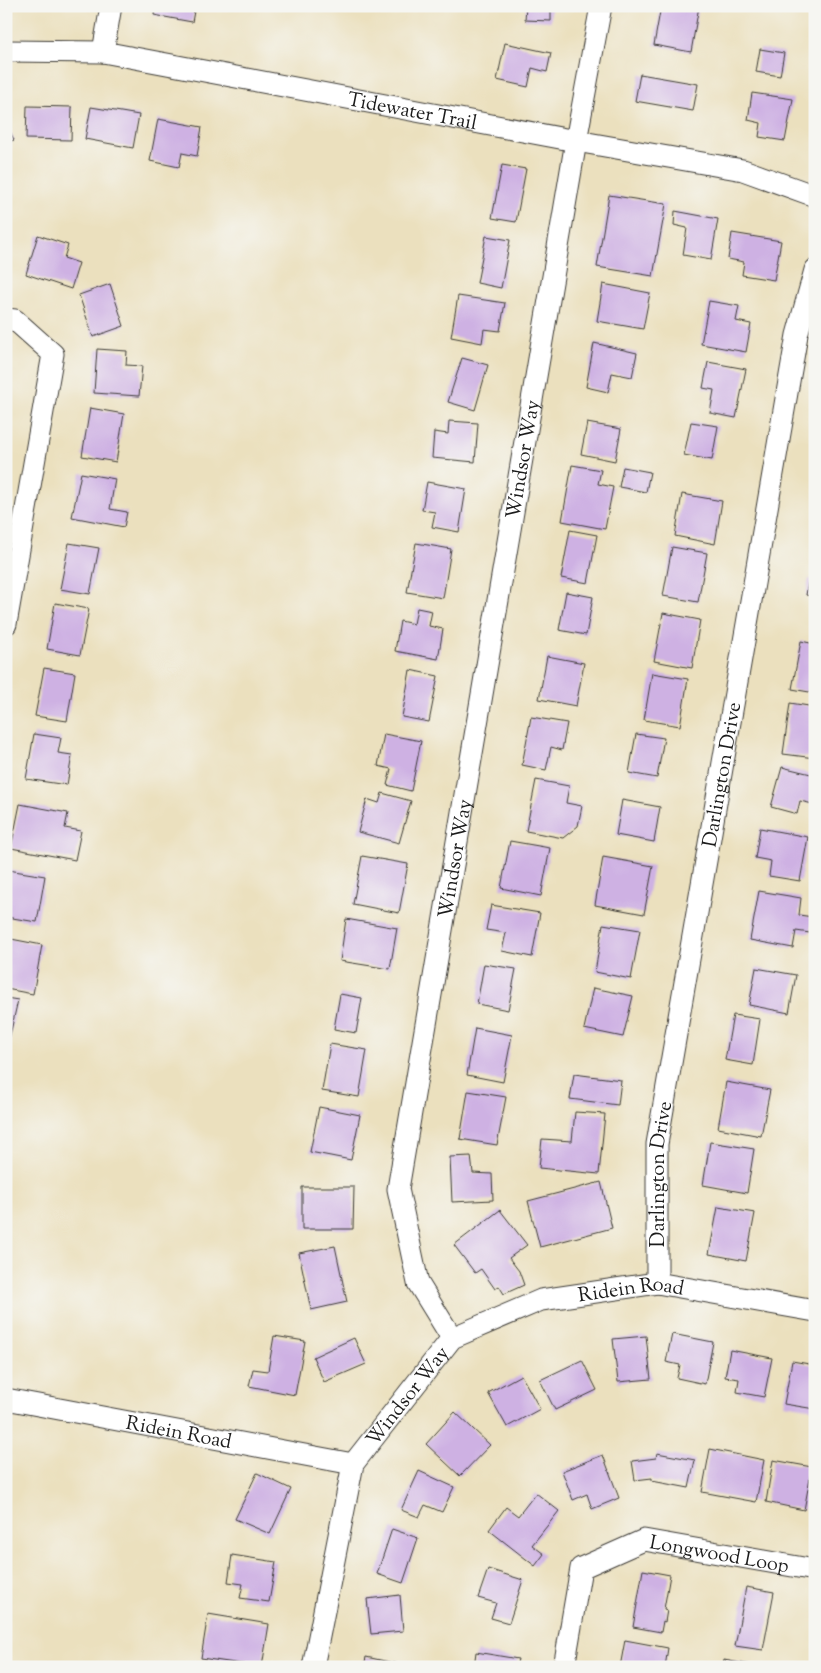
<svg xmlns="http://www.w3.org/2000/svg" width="821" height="1673" viewBox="0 0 821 1673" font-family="'Sorts Mill Goudy',serif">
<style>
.building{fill:#ceb1e3}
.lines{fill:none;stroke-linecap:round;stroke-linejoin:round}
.minor-casing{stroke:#3b3934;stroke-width:23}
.minor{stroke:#fff;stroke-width:21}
.labels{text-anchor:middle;stroke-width:4.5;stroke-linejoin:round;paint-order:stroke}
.street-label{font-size:20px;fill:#1c1c1c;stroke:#f6f6f2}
</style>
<rect width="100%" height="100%" fill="#f6f6f2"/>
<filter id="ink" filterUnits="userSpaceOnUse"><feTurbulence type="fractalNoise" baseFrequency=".02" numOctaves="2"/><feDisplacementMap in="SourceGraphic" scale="10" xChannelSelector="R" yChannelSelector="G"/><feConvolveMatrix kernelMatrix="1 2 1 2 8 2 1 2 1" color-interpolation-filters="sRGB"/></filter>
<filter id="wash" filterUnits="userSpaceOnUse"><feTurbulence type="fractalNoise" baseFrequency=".0096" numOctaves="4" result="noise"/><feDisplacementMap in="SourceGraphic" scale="20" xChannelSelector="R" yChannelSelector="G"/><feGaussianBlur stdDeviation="1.12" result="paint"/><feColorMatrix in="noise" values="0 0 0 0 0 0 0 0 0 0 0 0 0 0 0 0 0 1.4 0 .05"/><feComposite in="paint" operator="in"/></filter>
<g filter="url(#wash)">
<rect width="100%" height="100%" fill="#ebe0be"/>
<g id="blocks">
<g class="building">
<polygon points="155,6 195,6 192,22 154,15"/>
<polygon points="526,6 551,6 551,21 525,20"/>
<polygon points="661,6 699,6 691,52 654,45"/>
<polygon points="772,6 794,6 794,11"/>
<polygon points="505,43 551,53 547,72 532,68 528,87 497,80"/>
<polygon points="760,49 784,53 780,76 756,72"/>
<polygon points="640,74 698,84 693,111 635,101"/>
<polygon points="752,93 793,99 785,141 759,137 761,123 748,120"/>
<polygon points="27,106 72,107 71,140 26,139"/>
<polygon points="91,107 139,115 133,148 85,139"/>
<polygon points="158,119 202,127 197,156 182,153 179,167 150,161"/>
<polygon points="6,123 14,140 6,143"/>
<polygon points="502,165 526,169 516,222 492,218"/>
<polygon points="609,195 666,204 653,276 597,267"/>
<polygon points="675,211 718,219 711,260 683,255 687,228 674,225"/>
<polygon points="6,227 10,228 7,241 6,240"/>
<polygon points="732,233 781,241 774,280 742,275 744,262 728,259"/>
<polygon points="38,235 68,245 64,258 79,263 71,289 26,274"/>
<polygon points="486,236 510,240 501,288 477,283"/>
<polygon points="110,284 124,326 93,337 79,295"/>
<polygon points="603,284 650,293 643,329 597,321"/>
<polygon points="458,296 505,303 500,331 484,329 482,343 451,337"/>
<polygon points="709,301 739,306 736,321 751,324 746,352 701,344"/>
<polygon points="594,343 637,353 632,377 612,373 608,392 586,387"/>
<polygon points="97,349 127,351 126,365 142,366 139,396 94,393"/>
<polygon points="462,358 488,365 475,410 448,402"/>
<polygon points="708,362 746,369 736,418 710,413 714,390 703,388"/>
<polygon points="90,408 124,414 116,462 82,456"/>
<polygon points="449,421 478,423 475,462 432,458 434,432 448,434"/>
<polygon points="691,422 718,426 712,460 684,455"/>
<polygon points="587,423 621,429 615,461 581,454"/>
<polygon points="572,465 601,470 598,484 613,487 605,529 562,521"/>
<polygon points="623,467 650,472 646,492 619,487"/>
<polygon points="81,473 115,479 110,509 127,512 124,527 72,517"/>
<polygon points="427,482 466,489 459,532 432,527 435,512 422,510"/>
<polygon points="682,494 722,501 715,544 675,536"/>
<polygon points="570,530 597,535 588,583 561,578"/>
<polygon points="69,543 99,548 90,594 60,589"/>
<polygon points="416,543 451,549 443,598 407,592"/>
<polygon points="672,547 707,553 698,602 663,596"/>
<polygon points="809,579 815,580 815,597 806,595"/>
<polygon points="566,592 593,597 586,635 559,630"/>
<polygon points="55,603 89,609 80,655 47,649"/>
<polygon points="417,608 432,611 429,626 443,629 438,659 395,651 400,621 414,624"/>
<polygon points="663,613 700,620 692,668 654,661"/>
<polygon points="801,641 815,644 815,693 792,689"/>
<polygon points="547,656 584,663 576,706 539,699"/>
<polygon points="44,668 75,673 67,721 35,716"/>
<polygon points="410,670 438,676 429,722 402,717"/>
<polygon points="652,673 688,679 680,726 644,720"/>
<polygon points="790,703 815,707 815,758 783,754"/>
<polygon points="531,717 567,723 562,750 551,747 546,770 522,765"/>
<polygon points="34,734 61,738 58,753 72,755 67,785 26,779"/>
<polygon points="384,734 421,741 411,791 387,785 391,769 378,766"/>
<polygon points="636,734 664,738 657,778 629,773"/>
<polygon points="782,767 815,775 815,797 813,804 800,801 797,814 771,807"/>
<polygon points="536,780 569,786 566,803 582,806 578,826 563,838 526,831"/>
<polygon points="382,793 411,801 399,843 358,832 367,799 379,803"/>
<polygon points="622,800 660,807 654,842 616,835"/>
<polygon points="20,804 68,813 65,828 81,831 75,860 11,848"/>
<polygon points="760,828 808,837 800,881 769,876 771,861 755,858"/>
<polygon points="510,841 550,848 541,896 501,888"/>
<polygon points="362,856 408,864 399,913 353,904"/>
<polygon points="603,857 653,866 644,914 595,905"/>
<polygon points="8,870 45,876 37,922 6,917 6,882"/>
<polygon points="759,891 801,898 799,915 813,917 810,933 796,931 793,948 750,940"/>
<polygon points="491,905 540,913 532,957 502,951 506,933 486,930"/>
<polygon points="346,919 397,928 390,969 340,961"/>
<polygon points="603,924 640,930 631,979 595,972"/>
<polygon points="6,938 42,945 33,994 6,989"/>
<polygon points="484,964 516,969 508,1010 477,1004"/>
<polygon points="756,968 796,975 789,1013 749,1005"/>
<polygon points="593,988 633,996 623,1037 584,1029"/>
<polygon points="340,994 362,998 356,1033 334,1029"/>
<polygon points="6,998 18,1000 8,1044 6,1044"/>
<polygon points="733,1015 760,1019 753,1065 725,1060"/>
<polygon points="475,1028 512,1035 503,1082 467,1075"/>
<polygon points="330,1044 367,1050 359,1097 322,1091"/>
<polygon points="574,1074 621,1080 618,1105 570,1099"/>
<polygon points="726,1082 770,1090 761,1136 718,1128"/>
<polygon points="468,1091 506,1097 497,1145 460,1139"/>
<polygon points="319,1107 360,1115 351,1160 310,1152"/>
<polygon points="575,1112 605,1114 599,1174 539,1168 542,1139 572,1141"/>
<polygon points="710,1142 754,1149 747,1193 703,1185"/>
<polygon points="471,1156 473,1173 492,1174 493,1200 452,1202 450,1157"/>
<polygon points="601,1182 612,1228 540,1247 528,1201"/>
<polygon points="302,1187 354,1187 353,1229 302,1229"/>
<polygon points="718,1207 755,1213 746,1261 709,1254"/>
<polygon points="500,1210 527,1245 509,1258 519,1271 524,1285 504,1294 499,1286 495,1289 481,1269 475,1273 454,1245"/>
<polygon points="335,1246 347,1302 311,1310 299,1253"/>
<polygon points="814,1249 815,1249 815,1267 811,1267"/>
<polygon points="672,1334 713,1342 705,1384 677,1378 680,1365 666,1362"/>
<polygon points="274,1336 305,1341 295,1395 249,1386 253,1369 268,1371"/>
<polygon points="646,1336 651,1379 618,1382 613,1339"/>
<polygon points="354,1338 366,1364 324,1382 313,1357"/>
<polygon points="730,1350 772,1358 764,1397 737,1392 739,1379 725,1377"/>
<polygon points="582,1360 597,1390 555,1410 540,1380"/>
<polygon points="792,1361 815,1365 815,1409 784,1404"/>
<polygon points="521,1375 540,1409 507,1427 488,1393"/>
<polygon points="455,1412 490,1445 460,1476 426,1444"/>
<polygon points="710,1449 764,1460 756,1502 702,1492"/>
<polygon points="657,1453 695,1460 689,1488 652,1481 652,1478 635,1480 632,1461 656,1458"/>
<polygon points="603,1455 619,1498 592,1509 587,1494 573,1500 562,1471"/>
<polygon points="773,1460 812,1467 804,1510 766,1502"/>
<polygon points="419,1471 454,1487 442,1512 425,1505 419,1517 401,1510"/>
<polygon points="257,1473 291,1489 270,1534 235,1519"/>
<polygon points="536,1493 559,1511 532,1545 544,1554 535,1566 489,1530 506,1507 518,1516"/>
<polygon points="392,1529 418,1538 403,1583 377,1574"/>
<polygon points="232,1555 276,1562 269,1602 240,1598 243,1584 228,1582"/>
<polygon points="488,1569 523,1580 509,1623 491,1618 496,1603 478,1598"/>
<polygon points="643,1570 670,1575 664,1609 667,1610 665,1622 663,1621 661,1632 633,1627"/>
<polygon points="746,1587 774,1592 763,1650 735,1646"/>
<polygon points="400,1595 403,1631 371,1634 367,1599"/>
<polygon points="208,1614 269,1624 262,1667 201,1658"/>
<polygon points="625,1640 668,1648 665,1667 620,1667"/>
<polygon points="476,1652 518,1659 516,1667 474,1667"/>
<polygon points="366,1657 404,1665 403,1667 364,1667"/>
<polygon points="724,1660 757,1666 757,1667 723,1667"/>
</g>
</g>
</g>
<g filter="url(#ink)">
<use href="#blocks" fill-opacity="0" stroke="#3b3934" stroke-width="1"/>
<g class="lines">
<g class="minor-casing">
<g id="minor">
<path id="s1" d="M6 51 103 52 576 141 743 170 815 196"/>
<polyline points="103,52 111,6"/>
<polyline points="6,319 15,320 53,354 6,624"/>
<path id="s2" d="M657 1283V1144L797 335 815 270"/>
<path id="s3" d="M452 1338 418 1283 398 1189 576 141 601 6"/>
<path id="s4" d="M6 1399 353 1464"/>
<path id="s5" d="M313 1667 353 1464 452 1338 541 1300 657 1283 815 1311"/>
<path id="s6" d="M564 1667 581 1568 644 1540 815 1570"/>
</g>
</g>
<use href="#minor" class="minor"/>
</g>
</g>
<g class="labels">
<g class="street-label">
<text dy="7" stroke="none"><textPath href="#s1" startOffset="412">Tidewater Trail</textPath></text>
<text dy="7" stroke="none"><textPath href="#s3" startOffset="901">Windsor Way</textPath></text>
<text dy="7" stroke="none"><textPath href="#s2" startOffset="514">Darlington Drive</textPath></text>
<text dy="7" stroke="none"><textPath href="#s3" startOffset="496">Windsor Way</textPath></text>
<text dy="7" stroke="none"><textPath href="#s2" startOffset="109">Darlington Drive</textPath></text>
<text dy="7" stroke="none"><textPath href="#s5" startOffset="555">Ridein Road</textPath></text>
<text dy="7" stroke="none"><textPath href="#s5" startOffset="294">Windsor Way</textPath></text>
<text dy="7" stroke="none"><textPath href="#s4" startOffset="176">Ridein Road</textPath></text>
<text dy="7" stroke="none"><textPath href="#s6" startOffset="246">Longwood Loop</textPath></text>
</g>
</g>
<rect width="821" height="1673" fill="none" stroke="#f6f6f2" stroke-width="25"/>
</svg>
